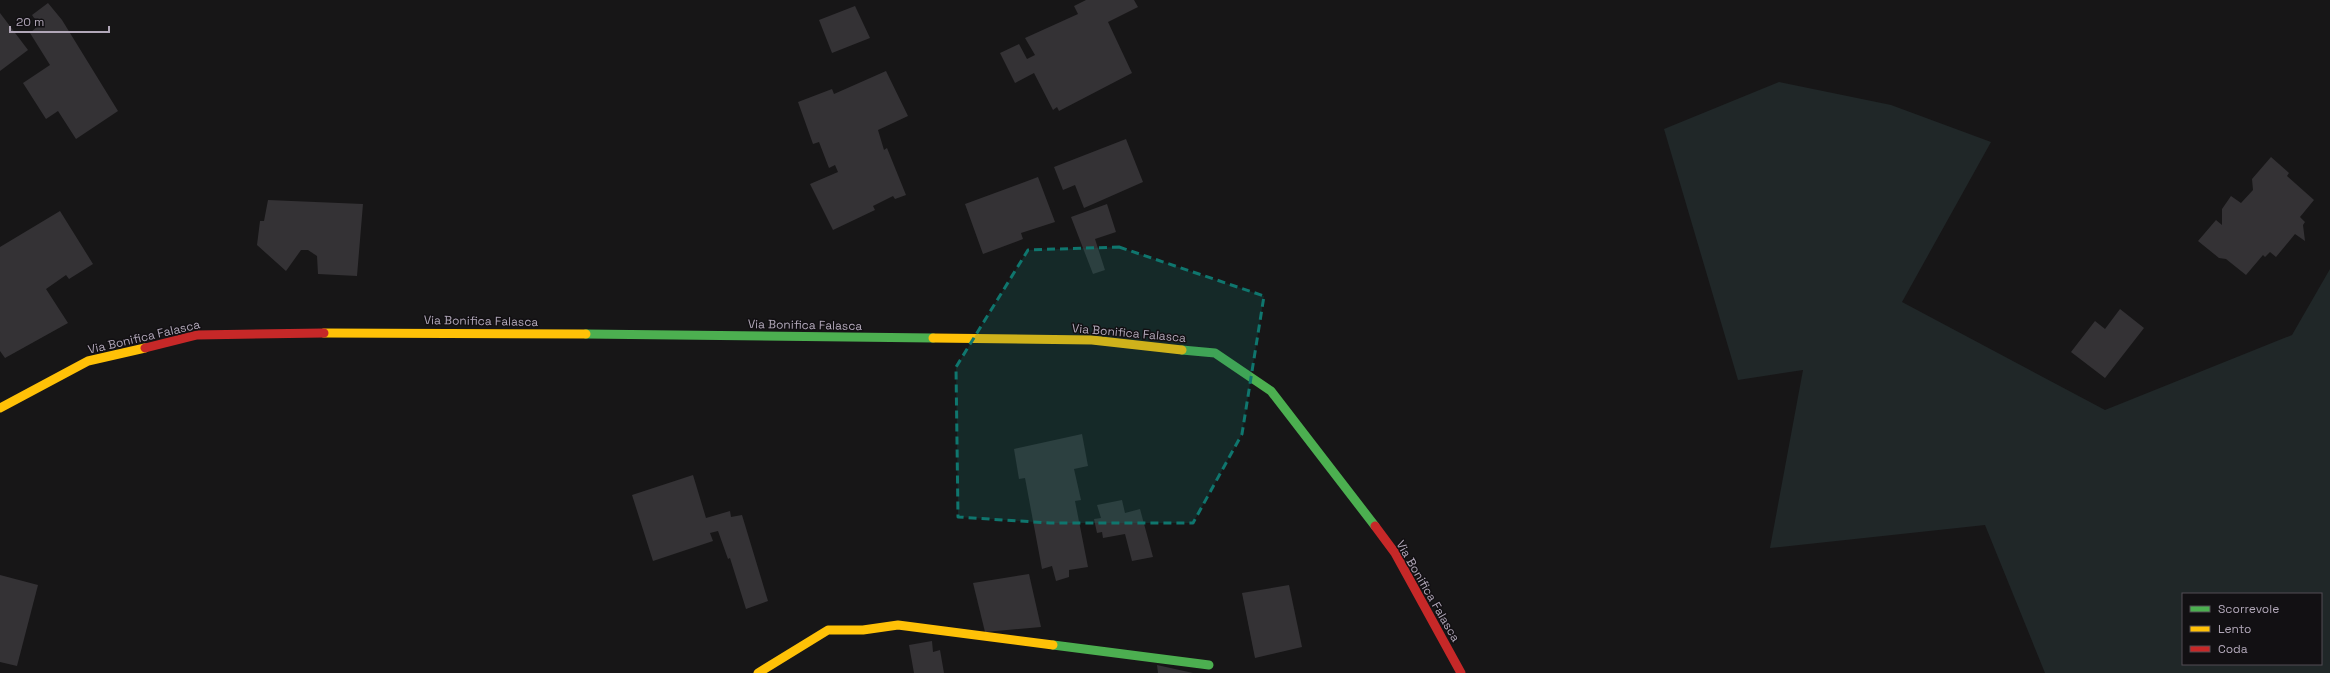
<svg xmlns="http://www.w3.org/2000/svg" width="2330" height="673" viewBox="0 0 2330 673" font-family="'Space Grotesk',sans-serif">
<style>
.green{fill:#202728;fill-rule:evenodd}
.building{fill:#343235}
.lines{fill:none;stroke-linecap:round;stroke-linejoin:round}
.fast{stroke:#4caf50;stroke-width:9}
.slow{stroke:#ffc107;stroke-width:9}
.jam{stroke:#c62828;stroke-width:9}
.marked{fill:#0f766e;fill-opacity:0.2;stroke:#0f766e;stroke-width:3;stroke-dasharray:8 5;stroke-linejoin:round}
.labels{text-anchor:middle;stroke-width:3;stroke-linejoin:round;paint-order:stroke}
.street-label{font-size:12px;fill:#b1a7b8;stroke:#121013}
</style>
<rect width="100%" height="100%" fill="#171617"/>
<path class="green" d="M1779 82 1891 105 1991 142 1902 302 2105 410 2292 335 2330 269V673H2045L1985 525 1770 548 1803 370 1738 380 1664 129ZM2183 594H2321V664H2183Z"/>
<g class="building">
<polygon points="1086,0 1134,0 1138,7 1108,22 1132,73 1059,111 1057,107 1053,110 1034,73 1015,83 1000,53 1019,44 1027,59 1035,55 1025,38 1078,14 1074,6"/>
<polygon points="48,3 62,20 118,111 76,139 58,111 46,119 23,83 50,65 30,33 39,25 32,15"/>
<polygon points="855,6 870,38 832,53 819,20"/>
<polygon points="0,13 28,50 0,71"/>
<polygon points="886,71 908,116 878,130 884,150 887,148 906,195 895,199 893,196 873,206 875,210 833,230 810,184 838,172 835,165 829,168 819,142 813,144 798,102 832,89 834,94"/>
<polygon points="1126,139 1143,182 1084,208 1075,185 1063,190 1054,167"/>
<polygon points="2271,157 2289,173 2287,176 2314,200 2300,217 2305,222 2303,225 2305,241 2295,234 2276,257 2270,252 2265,257 2263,255 2246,275 2226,259 2219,258 2198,241 2216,220 2222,225 2222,209 2231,196 2241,203 2253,190 2252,179"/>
<polygon points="1038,177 1055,222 1021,233 1023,239 983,254 965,204"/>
<polygon points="268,200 363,204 357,276 318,274 317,256 308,250 301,250 286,271 257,245 260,221 264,221"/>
<polygon points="1107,204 1116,232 1095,239 1105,270 1093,274 1071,217"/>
<polygon points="60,211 93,264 69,279 66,275 46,289 68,323 5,358 0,351 0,247"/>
<polygon points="2120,309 2144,328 2105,378 2071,352 2095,321 2105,329"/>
<polygon points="1082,434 1088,466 1074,469 1081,500 1075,501 1088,567 1069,570 1069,577 1056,581 1052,566 1042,569 1025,478 1019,479 1014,449"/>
<polygon points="693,475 706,518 730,511 731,517 742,515 768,601 746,609 730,558 728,559 718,531 710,533 713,541 653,561 632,495"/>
<polygon points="1122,500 1125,513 1140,509 1153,557 1132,561 1125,534 1103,538 1102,532 1097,533 1094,519 1101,518 1097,505"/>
<polygon points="1029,574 1041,627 985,632 973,583"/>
<polygon points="0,575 38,585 17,666 0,662"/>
<polygon points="1289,585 1302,647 1255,658 1242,593"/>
<polygon points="932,641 933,652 940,650 944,673 914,673 909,645"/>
<polygon points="1157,665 1193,673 1158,673"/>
</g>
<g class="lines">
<g class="fast">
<polyline points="586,334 933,338"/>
<polyline points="1182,350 1215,353 1271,391 1375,526"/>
<polyline points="1053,645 1209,665"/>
</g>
<g class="slow">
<polyline points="324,333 586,334"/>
<polyline points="933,338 1092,340 1182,350"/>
<polyline points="0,408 88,361 145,348"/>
<polyline points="758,673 828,630 863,630 898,625 1053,645"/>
</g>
<g class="jam">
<polyline points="145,348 197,335 324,333"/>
<polyline points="1375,526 1395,553 1461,673"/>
</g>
</g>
<path class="marked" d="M1119 247 1264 296 1242 434 1193 523H1050L958 517 956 367 1028 250Z"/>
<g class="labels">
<g class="street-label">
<text transform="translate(481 321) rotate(1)" y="4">Via Bonifica Falasca</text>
<text transform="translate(805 325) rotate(1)" y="4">Via Bonifica Falasca</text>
<text transform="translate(1129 333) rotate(5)" y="4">Via Bonifica Falasca</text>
<text transform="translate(144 337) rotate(-13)" y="4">Via Bonifica Falasca</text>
<text transform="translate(1428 591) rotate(60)" y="4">Via Bonifica Falasca</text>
</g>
</g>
<rect x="2182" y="593" width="140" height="72" fill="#121013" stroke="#524c55"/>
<rect x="2190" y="606" width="20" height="6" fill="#4caf50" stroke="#524c55"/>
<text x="2218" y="613" font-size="12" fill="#b1a7b8">Scorrevole</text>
<rect x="2190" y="626" width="20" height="6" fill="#ffc107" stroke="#524c55"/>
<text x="2218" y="633" font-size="12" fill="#b1a7b8">Lento</text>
<rect x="2190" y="646" width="20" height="6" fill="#c62828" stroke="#524c55"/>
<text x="2218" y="653" font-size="12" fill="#b1a7b8">Coda</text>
<path d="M10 26v6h99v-6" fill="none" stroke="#b1a7b8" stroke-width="2"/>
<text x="16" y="26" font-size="12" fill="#b1a7b8" stroke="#121013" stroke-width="3" paint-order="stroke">20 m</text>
</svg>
